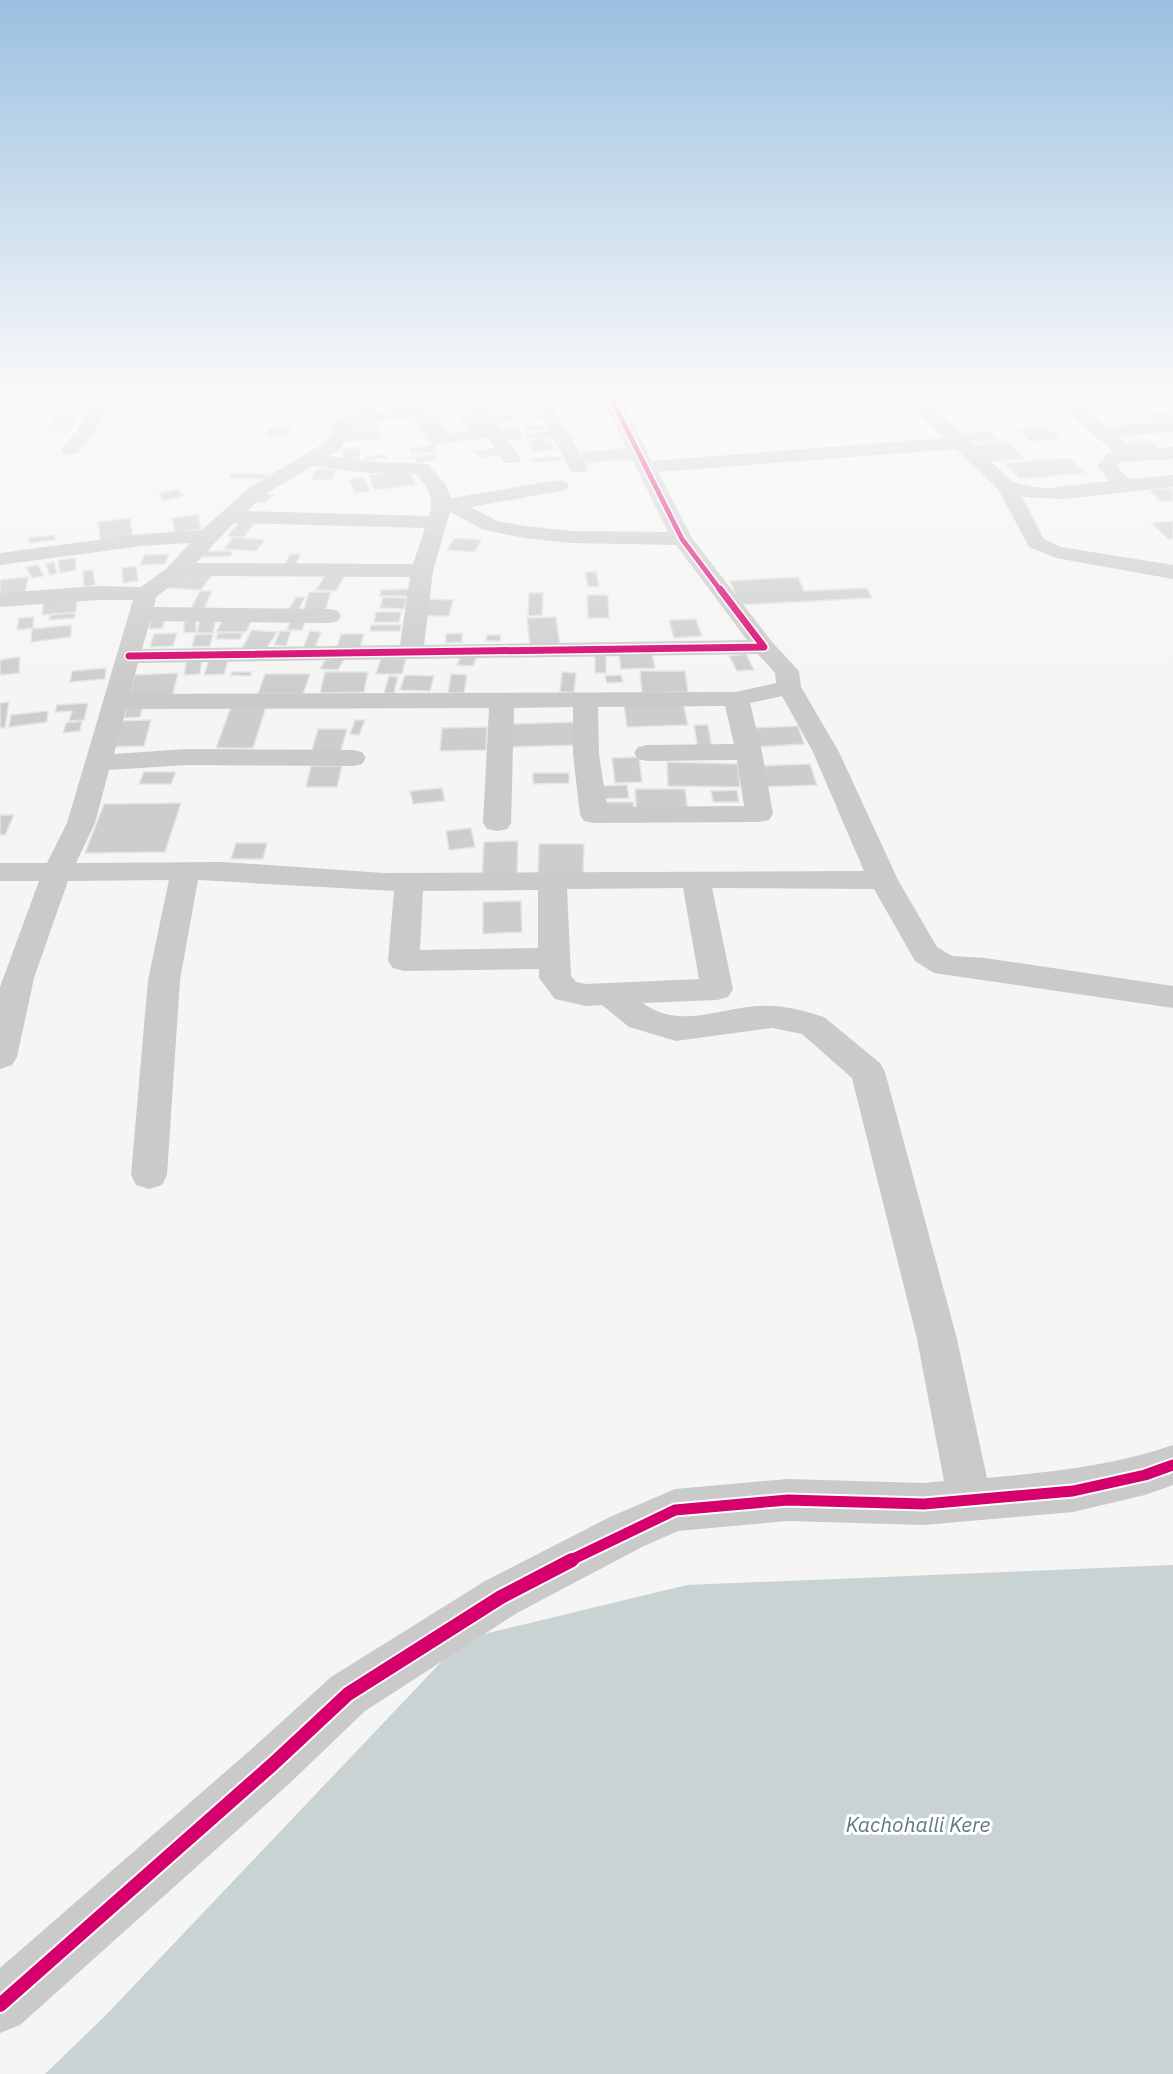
<svg xmlns="http://www.w3.org/2000/svg" width="1173" height="2074" viewBox="0 0 1173 2074" font-family="'IBM Plex Sans',sans-serif">
<style>
.water{fill:#c9d3d4}
.building{fill:#cccece;stroke:#e4e4e4;stroke-width:1.5}
.lines{fill:none;stroke-linecap:round;stroke-linejoin:round}
.minor{fill:#cacacb;fill-rule:evenodd}
.cycleway-far3-casing{stroke:#fff;stroke-width:8}
.cycleway-far2-casing{stroke:#fff;stroke-width:10}
.cycleway-far1-casing{stroke:#fff;stroke-width:15}
.cycleway-casing{stroke:#fff;stroke-width:18}
.cycleway-far3{stroke:#d6006c;stroke-width:5}
.cycleway-far2{stroke:#d6006c;stroke-width:7}
.cycleway-far1{stroke:#d6006c;stroke-width:11}
.cycleway{stroke:#d6006c;stroke-width:14}
.labels{text-anchor:middle;stroke-width:6;stroke-linejoin:round;paint-order:stroke}
.near-water-label{font-size:21px;font-style:italic;fill:#617a80;stroke:#fff}
</style>
<rect width="100%" height="100%" fill="#f5f5f4"/>
<polygon class="water" points="1173,1565 1173,2074 45,2074 107,2014 463,1639 687,1585"/>
<g class="building">
<polygon points="128,394 149,394 150,397 130,400"/>
<polygon points="273,394 294,394 297,398 277,401"/>
<polygon points="344,394 349,407 329,409 324,397"/>
<polygon points="430,394 459,394 462,397 436,401"/>
<polygon points="550,394 574,394 575,398 552,399"/>
<polygon points="869,394 900,394 902,395 874,399"/>
<polygon points="919,394 958,394 924,398"/>
<polygon points="1029,394 1048,394 1057,400 1040,402"/>
<polygon points="833,396 838,401 810,404 805,399"/>
<polygon points="58,397 55,404 29,405 32,398"/>
<polygon points="876,399 884,406 858,409 849,402"/>
<polygon points="538,400 542,410 517,412 514,402"/>
<polygon points="586,401 587,406 569,406 569,402"/>
<polygon points="64,402 74,402 57,433 46,433"/>
<polygon points="75,404 85,404 70,432 60,433"/>
<polygon points="375,407 380,415 356,418 351,409"/>
<polygon points="586,407 588,416 575,416 574,408"/>
<polygon points="514,408 516,421 492,422 491,409"/>
<polygon points="478,410 495,437 430,445 415,418 436,415 448,434 469,431 457,413"/>
<polygon points="1173,412 1173,422 1160,423 1148,414"/>
<polygon points="544,416 545,420 518,421 517,418"/>
<polygon points="377,421 380,427 352,430 350,424"/>
<polygon points="550,426 551,429 525,431 524,427"/>
<polygon points="1046,426 1060,439 1031,442 1017,428"/>
<polygon points="269,428 292,428 288,437 265,437"/>
<polygon points="518,428 524,439 509,440 503,429"/>
<polygon points="377,429 380,439 345,442 342,432"/>
<polygon points="552,431 554,438 527,439 525,433"/>
<polygon points="988,431 998,440 968,443 959,434"/>
<polygon points="549,439 555,450 532,452 527,441"/>
<polygon points="1149,440 1160,449 1137,452 1126,442"/>
<polygon points="1006,441 1026,459 990,462 972,445"/>
<polygon points="434,445 437,452 412,454 409,448"/>
<polygon points="359,448 360,459 343,460 342,449"/>
<polygon points="496,448 502,455 480,458 475,451"/>
<polygon points="629,448 634,459 585,463 581,452"/>
<polygon points="386,454 388,458 366,461 364,457"/>
<polygon points="435,454 439,460 417,463 414,457"/>
<polygon points="560,456 563,460 533,463 530,459"/>
<polygon points="1069,458 1085,473 1020,479 1004,463"/>
<polygon points="315,469 336,469 333,480 311,480"/>
<polygon points="410,470 416,485 374,490 369,475"/>
<polygon points="232,473 267,474 264,479 229,478"/>
<polygon points="364,477 370,491 355,493 349,479"/>
<polygon points="1173,488 1173,501 1161,502 1149,490"/>
<polygon points="178,489 185,496 164,501 158,494"/>
<polygon points="258,493 274,495 265,503 249,501"/>
<polygon points="198,514 201,529 175,533 172,518"/>
<polygon points="130,518 133,539 101,543 98,522"/>
<polygon points="1173,521 1173,539 1168,539 1151,523"/>
<polygon points="239,522 255,523 244,537 227,536"/>
<polygon points="55,535 55,540 29,543 29,538"/>
<polygon points="233,537 265,540 256,551 224,549"/>
<polygon points="454,538 481,540 475,552 447,550"/>
<polygon points="204,551 233,551 231,556 203,557"/>
<polygon points="169,554 165,564 140,565 144,555"/>
<polygon points="290,554 301,554 294,567 284,566"/>
<polygon points="75,558 76,570 60,573 58,560"/>
<polygon points="54,562 57,573 50,575 46,564"/>
<polygon points="38,565 44,576 32,578 26,567"/>
<polygon points="136,566 138,581 123,583 122,568"/>
<polygon points="93,570 95,585 84,587 83,571"/>
<polygon points="181,570 214,572 201,590 168,588"/>
<polygon points="585,572 596,572 599,586 588,587"/>
<polygon points="326,574 345,575 336,591 316,590"/>
<polygon points="28,577 25,594 0,596 0,580"/>
<polygon points="798,577 804,591 867,588 872,598 740,605 730,581"/>
<polygon points="410,589 409,596 380,596 381,590"/>
<polygon points="200,591 212,591 204,609 191,609"/>
<polygon points="309,592 331,592 325,611 303,611"/>
<polygon points="529,593 543,593 542,615 528,616"/>
<polygon points="587,595 608,595 609,618 588,618"/>
<polygon points="77,596 76,612 42,615 44,600"/>
<polygon points="296,597 305,597 298,611 288,610"/>
<polygon points="383,597 407,598 404,609 380,608"/>
<polygon points="425,599 453,600 449,616 421,616"/>
<polygon points="376,612 401,612 399,622 374,622"/>
<polygon points="75,613 75,618 49,620 50,615"/>
<polygon points="165,615 163,628 149,629 151,616"/>
<polygon points="34,617 33,628 17,630 19,618"/>
<polygon points="224,617 253,618 246,632 216,632"/>
<polygon points="556,617 560,645 530,646 527,618"/>
<polygon points="216,618 213,633 197,633 200,619"/>
<polygon points="291,619 306,619 302,630 287,630"/>
<polygon points="696,619 702,636 674,638 669,620"/>
<polygon points="196,620 196,632 184,633 184,621"/>
<polygon points="71,625 71,637 31,642 32,629"/>
<polygon points="371,625 401,625 400,631 370,631"/>
<polygon points="252,630 277,632 266,649 242,648"/>
<polygon points="280,631 291,631 286,646 274,645"/>
<polygon points="310,631 321,632 315,648 303,648"/>
<polygon points="177,633 173,646 150,647 154,634"/>
<polygon points="218,633 243,633 240,639 216,639"/>
<polygon points="462,633 462,642 446,643 446,634"/>
<polygon points="213,634 210,646 192,647 195,635"/>
<polygon points="341,634 364,634 360,648 337,647"/>
<polygon points="487,635 501,635 500,641 486,641"/>
<polygon points="652,654 655,668 621,669 619,655"/>
<polygon points="746,654 754,670 737,671 729,656"/>
<polygon points="328,655 345,657 338,670 320,669"/>
<polygon points="461,655 477,656 473,666 457,665"/>
<rect x="595" y="655" width="11" height="18"/>
<polygon points="20,657 19,673 0,675 0,660"/>
<polygon points="202,658 200,674 184,675 187,659"/>
<polygon points="229,658 224,674 204,675 209,659"/>
<polygon points="381,658 406,659 402,674 376,674"/>
<polygon points="106,668 105,679 70,682 72,671"/>
<polygon points="640,671 685,671 688,692 642,693"/>
<polygon points="232,672 252,672 250,676 231,675"/>
<polygon points="325,672 368,672 364,692 320,693"/>
<polygon points="562,672 576,673 574,692 560,692"/>
<polygon points="178,673 172,697 128,699 135,675"/>
<polygon points="265,674 310,674 303,694 258,694"/>
<polygon points="451,674 467,675 464,693 448,693"/>
<polygon points="405,675 434,676 430,691 400,690"/>
<polygon points="621,675 623,682 607,683 605,676"/>
<polygon points="389,676 398,677 394,693 384,693"/>
<polygon points="9,702 5,728 0,728 0,703"/>
<polygon points="88,703 84,720 69,721 72,711 55,712 57,705"/>
<polygon points="683,703 688,725 627,727 624,704"/>
<polygon points="232,704 267,704 253,748 216,748"/>
<polygon points="143,705 140,717 124,718 127,706"/>
<polygon points="48,711 47,722 9,727 11,715"/>
<polygon points="151,720 144,746 110,747 117,721"/>
<polygon points="355,720 365,720 359,735 350,734"/>
<polygon points="82,721 80,731 63,733 66,723"/>
<polygon points="579,722 581,745 505,747 505,724"/>
<polygon points="694,725 708,725 712,748 698,749"/>
<polygon points="798,726 804,744 756,747 750,728"/>
<polygon points="487,727 486,750 440,751 442,728"/>
<polygon points="318,729 347,729 340,754 311,754"/>
<polygon points="639,757 642,782 615,783 612,758"/>
<polygon points="667,762 738,764 740,787 668,786"/>
<polygon points="810,764 817,785 759,787 754,766"/>
<polygon points="311,766 342,766 337,787 306,787"/>
<polygon points="144,772 176,772 171,784 139,784"/>
<polygon points="533,773 569,773 569,783 533,784"/>
<polygon points="627,785 629,798 599,799 599,786"/>
<polygon points="442,788 445,801 413,804 410,791"/>
<polygon points="635,789 685,789 688,814 637,815"/>
<polygon points="737,790 739,802 713,802 711,791"/>
<polygon points="599,802 633,802 634,810 599,810"/>
<polygon points="181,803 165,852 85,853 104,804"/>
<polygon points="0,815 14,815 5,835 0,835"/>
<polygon points="471,828 475,847 449,850 446,831"/>
<polygon points="518,841 517,874 482,875 484,842"/>
<polygon points="236,843 267,843 263,859 231,859"/>
<polygon points="539,844 584,844 583,876 538,876"/>
<polygon points="521,901 522,932 483,934 483,902"/>
</g>
<g class="lines">
<g class="minor">
<polygon points="18,394 36,394 27,414 15,414 12,410"/>
<polygon points="98,394 116,394 94,432 77,454 63,454 61,450 77,430"/>
<polygon points="152,394 170,394 167,400 253,395 259,396 262,400 259,404 253,405 156,411 150,410 147,406"/>
<path d="M460 394H478L480 398 497 394H547L588 468 585 472H571L530 395 528 398 486 407 521 459 518 463H504L471 410 360 423 350 429 341 449 328 456 366 461 428 464 446 485 451 498 559 480 566 482 569 486 566 490 471 507 497 521 525 526 570 531 668 532 600 394H618L652 461 945 438 893 394H913L939 413 1013 482 1034 487 1049 488 1109 481 1097 466 1108 453 1114 452 1059 405 1056 401 1059 397 1065 396 1076 402 1173 395V405L1088 411 1106 426 1173 422V432L1118 436 1134 450 1173 447V459L1121 462 1117 466 1128 479 1173 475V487L1064 499 1022 497 1044 539 1061 547 1173 565V579L1056 558 1029 547 998 489 956 449 658 472 692 538 772 642 799 671 801 687 839 752 898 880 937 947 952 956 985 958 1173 986V1008L934 973 915 961 874 889 712 888 733 989 728 997 717 1000 643 1003C681 1033 730 1002 774 1006 790 1007 808 1012 824 1017L880 1063 885 1072 957 1339 987 1478C1051 1472 1112 1466 1173 1445V1485L1145 1495 1073 1512 924 1525 788 1521 678 1531 642 1547 517 1613 365 1711 291 1782 20 2025 0 2033V1968L255 1746 331 1677 485 1581 610 1517 675 1489 788 1479 924 1483 944 1481 917 1339 852 1078 802 1034 772 1028 676 1041 629 1027 602 1005 586 1006 555 999 539 978V969L404 971 393 968 388 961 394 891 198 880 180 980 167 1175 162 1185 149 1189 136 1185 131 1175 148 980 169 880 68 881 34 978 17 1057 12 1065 0 1069V987L39 881H0V863H47L67 823 133 600H98L0 607V593L98 586 141 587 166 569 190 543 142 546 0 565V553L142 534 202 530 250 487 326 442 336 422 350 414 465 401ZM313 466 366 473 416 474C428 487 435 498 429 516L247 511 264 495ZM450 512 484 530 525 538 570 543 676 545 747 640 424 645 433 571ZM234 523 425 528 413 564 196 563ZM184 576 410 577 400 645 142 649 150 621 330 623 338 621 341 616 338 611 330 609 154 607 156 597ZM758 654 775 673 776 683 736 692 130 694 138 663ZM782 696 813 752 864 871 384 873 224 862 76 863 95 823 109 770 187 765 353 766 362 764 366 758 362 752 353 750 187 749 114 754 126 709 489 708 483 823 487 829 497 831 507 829 511 823 514 708 573 707V754L580 815 584 821 594 823 759 822 769 820 773 814 762 752 750 703ZM725 706 734 744 647 745 638 747 634 753 638 759 647 761 737 760 744 806 607 807 599 754 598 707ZM683 888 699 979 586 984 576 982 571 976 567 889ZM538 890V948L420 950 423 891Z"/>
<polygon points="825,394 845,394 856,405 853,409 841,409"/>
</g>
<g class="cycleway-far3-casing">
<polyline id="cycleway-far3" points="609,394 682,539 721,591"/>
</g>
<g class="cycleway-far2-casing">
<polyline id="cycleway-far2" points="129,656 764,647 720,589"/>
</g>
<g class="cycleway-far1-casing">
<polyline id="cycleway-far1" points="569,1561 675,1510 788,1500 924,1504 1073,1491 1145,1475 1173,1465"/>
</g>
<g class="cycleway-casing">
<polyline id="cycleway" points="0,2005 273,1764 348,1694 501,1597 572,1560"/>
</g>
<use href="#cycleway-far3" class="cycleway-far3"/>
<use href="#cycleway-far2" class="cycleway-far2"/>
<use href="#cycleway-far1" class="cycleway-far1"/>
<use href="#cycleway" class="cycleway"/>
</g>
<linearGradient id="sky" x2="0" y2="1"><stop stop-color="#9bc0e0"/><stop offset="0.58" stop-color="#fafafa"/><stop offset="1" stop-color="#fafafa" stop-opacity="0"/></linearGradient>
<rect width="1173" height="684" fill="url(#sky)"/>
<g class="labels">
<g class="near-water-label">
<text x="918" y="1832">Kachohalli Kere</text>
</g>
</g>
</svg>
